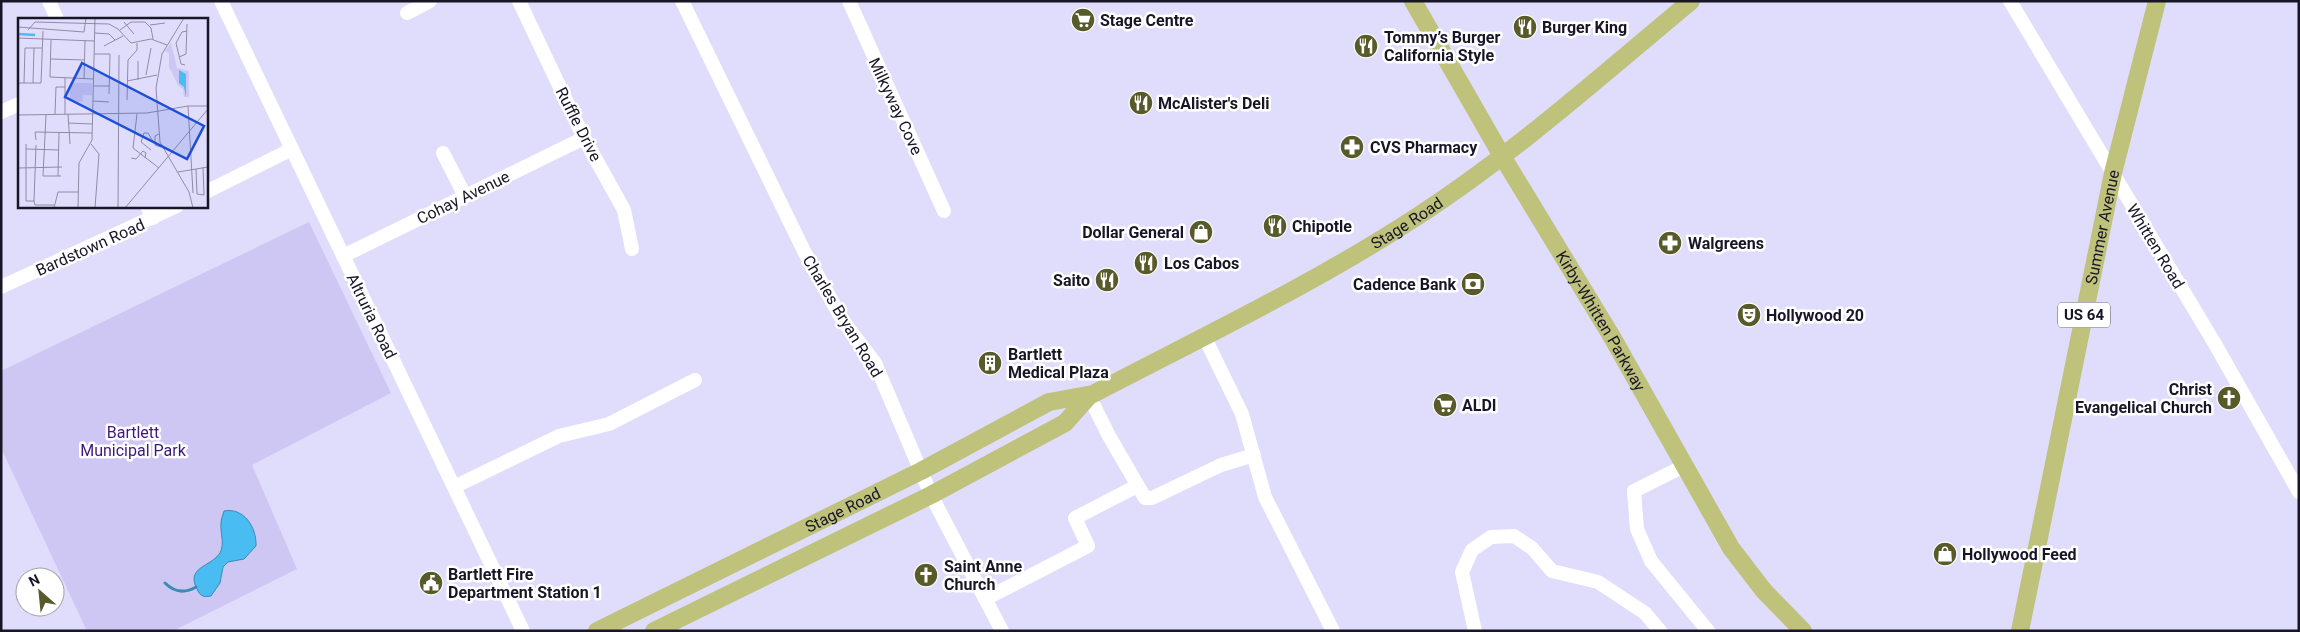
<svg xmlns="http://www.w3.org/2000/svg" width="2300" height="632" viewBox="0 0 2300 632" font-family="Roboto,sans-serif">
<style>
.green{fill:#cec7f4}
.water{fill:#49bdf2;stroke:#3a8bb5}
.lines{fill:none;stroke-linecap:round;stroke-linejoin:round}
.stream{stroke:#3a8bb5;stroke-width:3}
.minor{stroke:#fff;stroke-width:14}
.major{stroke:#bfc27b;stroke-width:18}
.labels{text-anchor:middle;stroke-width:5;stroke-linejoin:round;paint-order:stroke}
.shield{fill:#fff;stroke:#5d5b68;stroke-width:1}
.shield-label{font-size:15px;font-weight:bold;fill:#181527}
.poi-label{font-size:16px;font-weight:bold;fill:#181527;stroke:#fff;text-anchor:start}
.street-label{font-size:16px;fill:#181527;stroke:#fff}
.park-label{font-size:16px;fill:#3d187e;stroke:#fff}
.inset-river{fill:none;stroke:#49bdf2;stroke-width:2.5}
.inset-road{fill:none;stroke:#908ca6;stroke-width:1}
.view{fill:#1d4ed8;fill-opacity:0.15;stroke:#1d4ed8;stroke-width:2.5}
.inset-edge{fill:none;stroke:#181527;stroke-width:2.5}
</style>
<rect width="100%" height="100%" fill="#e0dcfb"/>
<polygon class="green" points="309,222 391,393 252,465 297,569 173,631 87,631 1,448 1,371"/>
<path class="water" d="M224 511C244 507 257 528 256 546L244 559 228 562 223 567 220 583 211 596C205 597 201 597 198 591 184 567 211 567 220 553 225 543 220 533 221 523 221 519 223 515 224 511Z"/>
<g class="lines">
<path class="stream" d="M165 583C174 592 184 594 196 587"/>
<g class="minor">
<polyline points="49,1 57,19"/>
<polyline points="221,1 523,631"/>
<polyline points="519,1 584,138 624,210 632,249"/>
<polyline points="682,1 804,251 843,321 875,363 931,495 1002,631"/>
<polyline points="849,1 944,211"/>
<polyline points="2010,1 2215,344 2299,492"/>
<polyline points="407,13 430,1"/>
<polyline points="1,112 19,104"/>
<polyline points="443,153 465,196"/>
<polyline points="206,192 292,149"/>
<polyline points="147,206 153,218"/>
<polyline points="343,256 584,138"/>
<polyline points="1,287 177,206"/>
<polyline points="1204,336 1242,414 1265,497 1333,631"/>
<polyline points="1089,396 1109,436 1145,498 1152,498 1221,465 1254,455"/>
<polyline points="1686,465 1634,491 1637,529 1651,561 1708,631"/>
<polyline points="454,487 559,436 609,424 695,380"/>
<polyline points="985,599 1088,546 1075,518 1137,486"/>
<polyline points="1475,631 1462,572 1472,550 1491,537 1514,536 1532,548 1552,571 1598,582 1645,613 1660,631"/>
</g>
<g class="major">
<path id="s1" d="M1413 1 1502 156 1612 337 1731 548 1764 591 1803 631"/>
<path id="s2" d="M597 631 921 471 1049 402 1093 394C1202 337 1314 284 1418 216 1515 153 1602 75 1691 1"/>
<polyline points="654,631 931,495 1065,423 1089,396"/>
<path id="s3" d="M2020 631 2113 173 2157 1"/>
</g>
</g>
<defs>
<g id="supermarket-disc" transform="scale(1.25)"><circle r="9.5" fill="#585b29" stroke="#fff"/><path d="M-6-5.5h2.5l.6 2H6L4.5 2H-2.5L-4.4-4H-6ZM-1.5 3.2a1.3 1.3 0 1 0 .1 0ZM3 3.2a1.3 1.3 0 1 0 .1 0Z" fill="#fff"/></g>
<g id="restaurant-disc" transform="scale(1.25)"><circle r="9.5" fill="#585b29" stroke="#fff"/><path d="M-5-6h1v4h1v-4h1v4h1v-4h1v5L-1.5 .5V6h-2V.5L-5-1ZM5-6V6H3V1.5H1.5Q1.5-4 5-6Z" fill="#fff"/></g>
<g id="pharmacy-disc" transform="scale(1.25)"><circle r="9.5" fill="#585b29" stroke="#fff"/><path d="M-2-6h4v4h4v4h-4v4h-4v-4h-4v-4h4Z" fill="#fff"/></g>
<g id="shop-disc" transform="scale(1.25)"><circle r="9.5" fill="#585b29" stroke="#fff"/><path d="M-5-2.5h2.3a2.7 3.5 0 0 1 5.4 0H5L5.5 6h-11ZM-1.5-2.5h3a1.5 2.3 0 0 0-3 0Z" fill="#fff"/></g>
<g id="bank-disc" transform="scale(1.25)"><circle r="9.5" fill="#585b29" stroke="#fff"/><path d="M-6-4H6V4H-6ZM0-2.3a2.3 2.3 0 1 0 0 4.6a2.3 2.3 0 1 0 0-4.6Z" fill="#fff"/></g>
<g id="theatre-disc" transform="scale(1.25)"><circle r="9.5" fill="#585b29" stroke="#fff"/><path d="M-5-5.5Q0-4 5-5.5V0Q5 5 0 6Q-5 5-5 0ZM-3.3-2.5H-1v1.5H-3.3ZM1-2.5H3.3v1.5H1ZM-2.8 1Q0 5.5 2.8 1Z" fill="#fff"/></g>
<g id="building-disc" transform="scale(1.25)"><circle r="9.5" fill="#585b29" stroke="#fff"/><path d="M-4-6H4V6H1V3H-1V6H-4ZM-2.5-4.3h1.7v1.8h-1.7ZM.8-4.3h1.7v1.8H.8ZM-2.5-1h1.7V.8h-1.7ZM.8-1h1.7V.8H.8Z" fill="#fff"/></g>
<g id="church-disc" transform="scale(1.25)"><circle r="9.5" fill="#585b29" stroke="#fff"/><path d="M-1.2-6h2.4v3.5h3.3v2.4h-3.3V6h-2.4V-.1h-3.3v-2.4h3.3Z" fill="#fff"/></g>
<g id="civic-disc" transform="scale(1.25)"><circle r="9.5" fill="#585b29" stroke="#fff"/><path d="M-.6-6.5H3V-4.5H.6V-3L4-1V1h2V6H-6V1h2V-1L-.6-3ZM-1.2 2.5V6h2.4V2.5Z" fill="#fff"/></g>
</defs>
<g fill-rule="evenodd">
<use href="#supermarket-disc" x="1083" y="20"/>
<use href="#restaurant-disc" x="1525" y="27"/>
<use href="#restaurant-disc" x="1366" y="46"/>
<use href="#restaurant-disc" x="1141" y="103"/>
<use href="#pharmacy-disc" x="1352" y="147"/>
<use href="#restaurant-disc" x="1275" y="226"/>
<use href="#shop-disc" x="1201" y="232"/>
<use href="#pharmacy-disc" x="1670" y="243"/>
<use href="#restaurant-disc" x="1146" y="263"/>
<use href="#restaurant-disc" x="1107" y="280"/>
<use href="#bank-disc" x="1473" y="284"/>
<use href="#theatre-disc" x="1749" y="315"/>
<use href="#building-disc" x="990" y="363"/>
<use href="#church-disc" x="2229" y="398"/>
<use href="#supermarket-disc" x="1445" y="405"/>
<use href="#shop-disc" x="1945" y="554"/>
<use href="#church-disc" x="926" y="575"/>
<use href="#civic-disc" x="431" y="583"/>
</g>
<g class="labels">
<rect class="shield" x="2058" y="302.5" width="52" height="25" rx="4"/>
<g class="shield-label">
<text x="2084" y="320">US 64</text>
</g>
<g class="poi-label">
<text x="1100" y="26">Stage Centre</text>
<text x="1542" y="33">Burger King</text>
<text x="1384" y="43">Tommy’s Burger<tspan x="1384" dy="18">California Style</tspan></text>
<text x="1158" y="109">McAlister's Deli</text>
<text x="1370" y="153">CVS Pharmacy</text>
<text x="1292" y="232">Chipotle</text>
<text x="1184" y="238" text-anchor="end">Dollar General</text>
<text x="1688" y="249">Walgreens</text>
<text x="1164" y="269">Los Cabos</text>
<text x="1090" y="286" text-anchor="end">Saito</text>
<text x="1456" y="290" text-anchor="end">Cadence Bank</text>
<text x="1766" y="321">Hollywood 20</text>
<text x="1008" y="360">Bartlett<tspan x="1008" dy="18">Medical Plaza</tspan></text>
<text x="2212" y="395" text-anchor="end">Christ<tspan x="2212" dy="18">Evangelical Church</tspan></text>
<text x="1462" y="411">ALDI</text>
<text x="1962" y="560">Hollywood Feed</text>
<text x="944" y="572">Saint Anne<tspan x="944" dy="18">Church</tspan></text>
<text x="448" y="580">Bartlett Fire<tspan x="448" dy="18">Department Station 1</tspan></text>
</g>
<g class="street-label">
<text transform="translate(896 106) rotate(65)" y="6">Milkyway Cove</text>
<text transform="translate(579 124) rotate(63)" y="6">Ruffle Drive</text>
<text transform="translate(463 197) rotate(-26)" y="6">Cohay Avenue</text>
<text dy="6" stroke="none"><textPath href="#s2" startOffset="909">Stage Road</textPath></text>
<text dy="6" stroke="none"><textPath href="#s3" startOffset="412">Summer Avenue</textPath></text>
<text transform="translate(2156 246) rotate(59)" y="6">Whitten Road</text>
<text transform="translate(90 247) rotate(-24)" y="6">Bardstown Road</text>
<text transform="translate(372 316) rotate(64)" y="6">Altruria Road</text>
<text transform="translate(843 316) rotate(59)" y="6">Charles Bryan Road</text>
<text dy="6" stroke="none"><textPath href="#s1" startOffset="371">Kirby-Whitten Parkway</textPath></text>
<text dy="6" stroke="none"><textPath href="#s2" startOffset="274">Stage Road</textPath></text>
</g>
<g class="park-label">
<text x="133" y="438">Bartlett<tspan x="133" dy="18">Municipal Park</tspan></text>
</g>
</g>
<g transform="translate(18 18)">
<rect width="190" height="190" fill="#e0dcfb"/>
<path d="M153 25 159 50 171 53V79H166L165 71 160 67 151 49V35L147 33ZM52 65H74V77H65L64 84 52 83Z" fill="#cec7f4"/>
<path d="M161 52 168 56V79L166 69 161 65Z" fill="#49bdf2"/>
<path class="inset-river" d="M0 16 17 17"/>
<path class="inset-road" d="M166 0 144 36 138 70 142 124 171 174 175 190M106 4 116 16M132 7 147 5M0 9 66 14 68 0M10 12 17 4 91 6 100 11 113 25 133 21 149 27M102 12 113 4H127L133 10 135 21M77 15 91 16 97 22M0 20 76 23M33 22 32 59 76 61M86 28 105 18M76 36H92L91 76M161 39 168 36 169 6M33 41 67 42M120 43V62M167 47 163 46 158 25 164 14 169 13M128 57 133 30M66 61 67 23M109 63 139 57M0 65H23L25 13M6 65 7 30H24M15 65 16 30M75 68H91M109 82 110 42 119 32V25M75 83 91 84M170 88 175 175M37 96 38 69H47M47 96V60M50 96 52 126M119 96 115 130 141 150M0 97 129 95 170 88H190M28 97 25 158H43M50 105 74 106M141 116 137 118V127L143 129M18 122 17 114 74 115M8 126V183H16L17 187H36M73 126 81 136 77 190M8 131 41 132M133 132 123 124 126 115H130L136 125M113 140 118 141 125 133 128 135 127 140M0 150 44 149M178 151 179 176 186 177 185 149M160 154 190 149M40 158 41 115M16 183 18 127M36 190 40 174H60M60 190 61 145 74 122 77 0M100 190 101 37M107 190 190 91"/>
<path class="view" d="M64 45 186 108 169 141 47 79Z"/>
<rect width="190" height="190" class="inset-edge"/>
</g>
<rect width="2300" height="632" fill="none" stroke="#181527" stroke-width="5"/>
<g transform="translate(40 592) rotate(333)"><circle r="24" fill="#ffffff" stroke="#a3a1a9"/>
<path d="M0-4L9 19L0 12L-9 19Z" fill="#585b29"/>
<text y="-8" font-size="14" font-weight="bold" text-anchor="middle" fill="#181527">N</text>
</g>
</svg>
